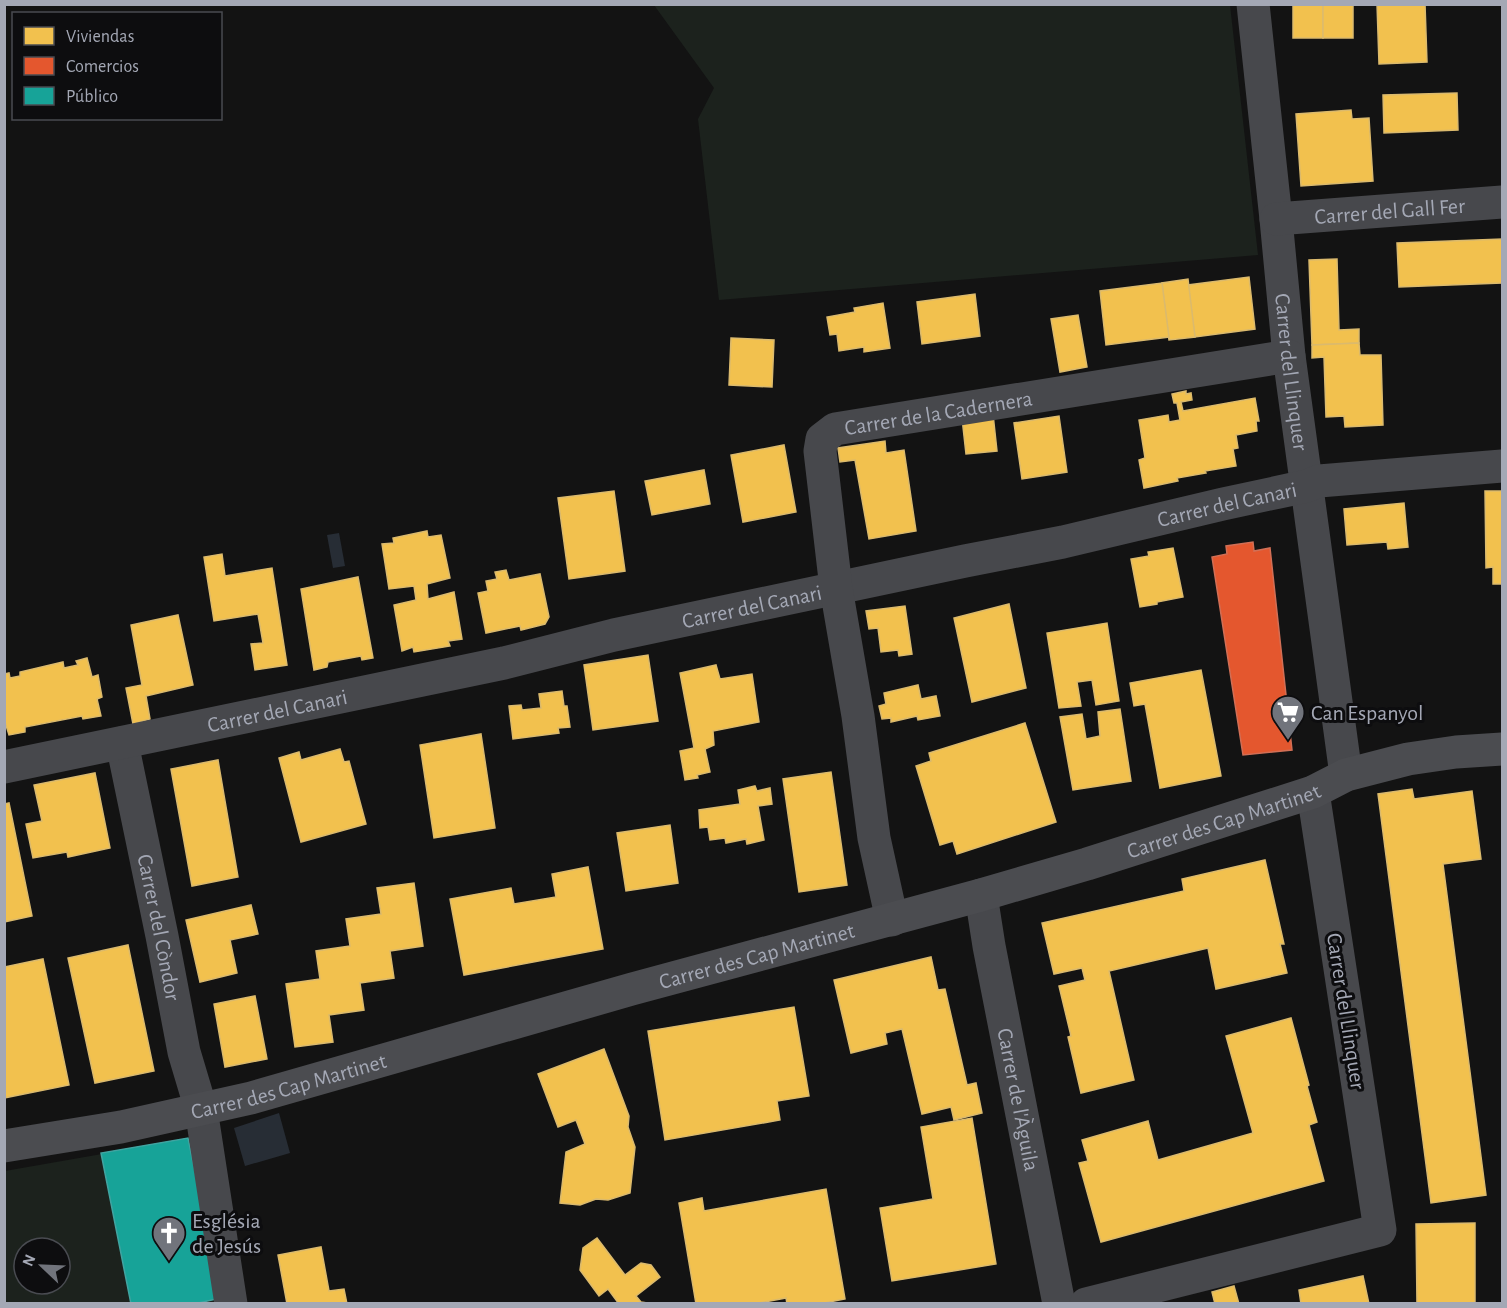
<svg xmlns="http://www.w3.org/2000/svg" width="1507" height="1308" viewBox="0 0 1507 1308" font-family="'Alegreya Sans',sans-serif">
<style>
.green{fill:#1c221d;fill-rule:evenodd}
.water{fill:#272d35}
.homes{fill:#f2c14e;stroke:#dbba6d;stroke-width:1.5}
.shops{fill:#e4572e;stroke:#d16f56;stroke-width:1.5}
.public{fill:#17a398;stroke:#41a4a1;stroke-width:1.5}
.lines{fill:none;stroke-linecap:round;stroke-linejoin:round}
.street{stroke:#47484c;stroke-width:33}
.secondary{stroke:#4b4c50;stroke-width:33}
.labels{text-anchor:middle;stroke-width:6;stroke-linejoin:round;paint-order:stroke}
.street-label{font-size:22px;fill:#a4a8b5;stroke:#0d0d0f}
.poi-label{font-size:22px;fill:#a4a8b5;stroke:#0d0d0f;text-anchor:start}
</style>
<rect width="100%" height="100%" fill="#131313"/>
<g class="green">
<polygon points="654,5 1230,5 1258,255 719,300 698,119 714,88"/>
<path d="M216 1134 245 1303 5 1304V1171ZM24 1248H60V1284H24Z"/>
</g>
<g class="water">
<polygon points="339,533 345,566 333,568 327,535"/>
<polygon points="279,1113 290,1153 245,1166 234,1128"/>
</g>
<g class="homes">
<rect x="1293" y="4" width="30" height="34"/>
<rect x="1323" y="4" width="30" height="34"/>
<polygon points="1377,4 1425,4 1427,62 1379,64"/>
<polygon points="1457,93 1458,130 1384,133 1383,95"/>
<polygon points="1351,110 1352,119 1369,118 1373,181 1301,186 1296,114"/>
<polygon points="1502,239 1502,283 1399,287 1397,243"/>
<polygon points="1337,259 1339,330 1359,329 1359,343 1312,345 1309,260"/>
<polygon points="1249,277 1255,329 1195,337 1188,285"/>
<polygon points="1188,279 1195,337 1169,340 1162,283"/>
<polygon points="1162,283 1169,337 1106,345 1100,291"/>
<polygon points="975,294 980,336 922,344 917,302"/>
<polygon points="883,303 890,348 864,352 864,347 839,351 837,334 830,335 827,317 855,312 854,308"/>
<polygon points="1078,315 1087,367 1060,372 1051,319"/>
<polygon points="731,338 774,340 772,387 729,385"/>
<polygon points="1359,343 1360,355 1381,355 1383,425 1345,427 1344,416 1326,417 1324,357 1312,358 1312,345"/>
<polygon points="1186,391 1186,394 1191,393 1192,400 1181,402 1183,411 1255,398 1259,421 1256,421 1257,431 1236,435 1238,448 1233,449 1236,466 1205,471 1206,473 1177,478 1178,481 1144,488 1139,460 1145,458 1139,420 1168,415 1169,422 1180,420 1177,403 1174,403 1172,394"/>
<polygon points="993,414 997,451 966,454 962,418"/>
<polygon points="1059,416 1067,472 1022,479 1014,423"/>
<polygon points="885,441 886,453 904,450 916,531 869,539 855,460 840,462 838,448"/>
<polygon points="784,445 796,512 743,522 731,455"/>
<polygon points="704,470 710,504 652,515 645,481"/>
<polygon points="614,491 625,571 569,579 558,498"/>
<polygon points="1485,491 1502,491 1502,584 1493,584 1493,567 1486,568"/>
<polygon points="1404,503 1408,547 1388,549 1387,542 1347,545 1344,509"/>
<polygon points="427,531 428,537 441,535 450,578 427,584 428,599 454,592 462,639 448,641 450,646 414,652 413,647 402,651 394,605 416,600 414,586 389,589 382,544 394,543 393,538"/>
<polygon points="1173,548 1183,597 1157,602 1157,604 1140,607 1131,559 1149,556 1148,552"/>
<polygon points="222,554 225,576 272,568 287,665 255,670 251,644 263,643 258,614 214,621 204,557"/>
<polygon points="506,570 509,580 540,574 549,617 545,624 521,630 520,626 486,633 478,593 488,591 486,581 497,579 495,572"/>
<polygon points="358,577 373,658 362,660 361,656 328,662 327,667 314,670 301,589"/>
<polygon points="1009,604 1026,688 972,702 954,618"/>
<polygon points="905,606 912,654 899,656 898,650 881,652 878,628 869,629 866,611"/>
<polygon points="178,615 193,685 146,696 150,719 133,724 126,688 142,685 131,625"/>
<polygon points="1107,623 1119,701 1096,705 1092,680 1077,682 1081,706 1059,708 1047,633"/>
<polygon points="648,655 658,721 593,730 584,665"/>
<polygon points="87,658 92,677 98,675 102,697 97,699 101,716 83,719 82,716 25,727 25,732 9,735 4,719 4,674 9,673 10,678 20,676 20,672 63,662 64,668 78,665 76,661"/>
<polygon points="716,665 720,679 752,674 759,722 713,731 714,745 705,749 710,772 697,775 698,778 685,780 680,751 694,748 680,673"/>
<polygon points="1201,670 1221,776 1160,788 1145,704 1134,706 1130,683"/>
<polygon points="918,685 921,699 936,696 940,716 918,720 917,716 891,722 891,718 882,719 879,706 886,704 884,693"/>
<polygon points="562,691 564,706 567,706 570,727 558,728 559,733 513,739 509,706 521,705 522,710 541,708 539,694"/>
<polygon points="1120,709 1131,781 1073,790 1060,717 1082,714 1086,739 1100,736 1098,712"/>
<polygon points="1025,723 1056,822 957,854 953,841 940,845 916,766 931,761 929,753"/>
<polygon points="481,734 495,828 434,838 420,745"/>
<polygon points="340,749 344,762 349,761 366,824 301,842 279,758 299,752 301,760"/>
<polygon points="218,760 238,877 192,886 171,769"/>
<polygon points="831,772 847,885 799,892 783,779"/>
<polygon points="95,773 110,848 68,857 67,852 33,858 26,824 42,821 34,785"/>
<polygon points="755,786 757,791 770,788 772,804 758,806 764,840 747,844 746,839 726,843 725,838 710,840 708,827 700,828 699,810 740,804 738,790"/>
<polygon points="1412,789 1414,799 1472,791 1481,859 1443,864 1486,1195 1431,1203 1378,794"/>
<polygon points="9,803 32,916 4,922 4,804"/>
<polygon points="670,825 678,883 626,891 617,833"/>
<polygon points="1265,860 1284,944 1280,944 1287,973 1216,989 1208,948 1109,971 1134,1080 1081,1093 1068,1037 1071,1036 1059,986 1085,980 1082,968 1054,974 1042,923 1184,891 1182,879"/>
<polygon points="588,867 603,949 464,975 450,899 511,888 514,904 556,897 552,874"/>
<polygon points="414,883 423,946 390,951 394,978 360,983 364,1010 329,1015 333,1042 295,1047 286,984 320,979 316,951 350,946 346,919 381,914 377,888"/>
<polygon points="251,905 258,934 230,940 237,973 200,982 186,920"/>
<polygon points="128,945 154,1071 95,1083 68,958"/>
<polygon points="931,957 938,990 945,989 967,1085 976,1083 982,1113 954,1120 951,1107 922,1114 902,1029 885,1033 887,1044 851,1053 834,980"/>
<polygon points="43,959 69,1085 4,1098 4,967"/>
<polygon points="255,996 267,1059 225,1067 214,1004"/>
<polygon points="794,1007 809,1096 777,1101 780,1120 665,1140 648,1031"/>
<polygon points="1291,1018 1309,1085 1307,1086 1317,1122 1309,1125 1324,1181 1101,1242 1079,1163 1088,1161 1082,1140 1148,1121 1158,1160 1253,1133 1226,1036"/>
<polygon points="604,1049 629,1116 628,1127 635,1147 630,1193 608,1200 596,1199 580,1205 560,1203 566,1152 585,1144 576,1120 558,1127 538,1074"/>
<polygon points="972,1118 996,1264 892,1281 880,1208 933,1199 921,1127"/>
<polygon points="826,1189 845,1299 819,1304 787,1304 786,1298 754,1304 696,1304 679,1203 702,1198 704,1211"/>
<polygon points="1475,1223 1475,1304 1417,1304 1416,1224"/>
<polygon points="597,1238 625,1275 641,1263 651,1265 660,1277 636,1296 641,1302 654,1304 619,1304 608,1289 599,1296 580,1270 583,1248"/>
<polygon points="321,1247 329,1291 344,1289 347,1304 287,1304 278,1255"/>
<polygon points="1363,1276 1369,1304 1301,1304 1299,1290"/>
<polygon points="1234,1286 1239,1304 1215,1304 1212,1292"/>
</g>
<polygon class="shops" points="1253,542 1254,551 1270,548 1292,750 1243,755 1212,557 1227,554 1226,546"/>
<polygon class="public" points="188,1138 221,1298 194,1304 131,1304 101,1153"/>
<g class="lines">
<g class="street">
<path id="s1" d="M1253 4 1276 219 1289 356 1346 775"/>
<path id="s2" d="M1276 219 1502 202"/>
<path id="s3" d="M122 743 162 936 184 1052 201 1109 231 1304"/>
<path id="s4" d="M4 767 504 663 614 635 965 561 1063 542 1223 504 1307 486 1319 481 1502 466"/>
<path id="s5" d="M981 895 989 946 1059 1304"/>
<path id="s6" d="M892 920 874 838 858 716 836 588 820 451 822 439 835 429 1289 356"/>
<polyline points="1086,1304 1380,1230 1313,792"/>
</g>
<path class="secondary" id="s7" d="M4 1146 121 1127 251 1098 632 989 981 895 1087 864 1313 792 1346 775 1408 759 1456 752 1502 749"/>
</g>
<defs>
<g id="supermarket-pin" transform="scale(1.725)"><path d="M0 17L-7.5 6A9.5 9.5 0 1 1 7.5 6Z" fill="#71747c" stroke="#0d0d0f"/><path d="M-6-5.5h2.5l.6 2H6L4.5 2H-2.5L-4.4-4H-6ZM-1.5 3.2a1.3 1.3 0 1 0 .1 0ZM3 3.2a1.3 1.3 0 1 0 .1 0Z" fill="#fff"/></g>
<g id="church-pin" transform="scale(1.725)"><path d="M0 17L-7.5 6A9.5 9.5 0 1 1 7.5 6Z" fill="#71747c" stroke="#0d0d0f"/><path d="M-1.2-6h2.4v3.5h3.3v2.4h-3.3V6h-2.4V-.1h-3.3v-2.4h3.3Z" fill="#fff"/></g>
</defs>
<g fill-rule="evenodd">
<use href="#supermarket-pin" x="1288" y="712"/>
<use href="#church-pin" x="169" y="1233"/>
</g>
<g class="labels">
<g class="street-label">
<text dy="8" stroke="none"><textPath href="#s2" startOffset="114">Carrer del Gall Fer</textPath></text>
<text dy="8" stroke="none"><textPath href="#s1" startOffset="370">Carrer del Llinquer</textPath></text>
<text dy="8" stroke="none"><textPath href="#s6" startOffset="608">Carrer de la Cadernera</textPath></text>
<text dy="8" stroke="none"><textPath href="#s4" startOffset="1251">Carrer del Canari</textPath></text>
<text dy="8" stroke="none"><textPath href="#s4" startOffset="765">Carrer del Canari</textPath></text>
<text dy="8" stroke="none"><textPath href="#s4" startOffset="279">Carrer del Canari</textPath></text>
<text dy="8" stroke="none"><textPath href="#s7" startOffset="1263">Carrer des Cap Martinet</textPath></text>
<text dy="8" stroke="none"><textPath href="#s3" startOffset="188">Carrer del Còndor</textPath></text>
<text dy="8" stroke="none"><textPath href="#s7" startOffset="777">Carrer des Cap Martinet</textPath></text>
<text transform="translate(1347 1011) rotate(81)" y="8">Carrer del Llinquer</text>
<text dy="8" stroke="none"><textPath href="#s7" startOffset="291">Carrer des Cap Martinet</textPath></text>
<text dy="8" stroke="none"><textPath href="#s5" startOffset="208">Carrer de l'Àguila</textPath></text>
</g>
<g class="poi-label">
<text x="1311" y="720">Can Espanyol</text>
<text x="192" y="1228">Església<tspan x="192" dy="25">de Jesús</tspan></text>
</g>
</g>
<rect width="1507" height="1308" fill="none" stroke="#a4a8b5" stroke-width="12"/>
<rect x="12" y="12" width="210" height="108" fill="#0d0d0f" stroke="#494b51" stroke-width="1.5"/>
<rect x="24" y="27" width="30" height="18" fill="#f2c14e" stroke="#494b51" stroke-width="1.5"/>
<text x="66" y="42" font-size="18" fill="#a4a8b5">Viviendas</text>
<rect x="24" y="57" width="30" height="18" fill="#e4572e" stroke="#494b51" stroke-width="1.5"/>
<text x="66" y="72" font-size="18" fill="#a4a8b5">Comercios</text>
<rect x="24" y="87" width="30" height="18" fill="#17a398" stroke="#494b51" stroke-width="1.5"/>
<text x="66" y="102" font-size="18" fill="#a4a8b5">Público</text>
<g transform="translate(42 1266) rotate(293)"><circle r="28" fill="#0d0d0f" stroke="#494b51" stroke-width="1.5"/>
<path d="M0-4.5L10 22L0 15L-10 22Z" fill="#71747c"/>
<text y="-9" font-size="16" font-weight="bold" text-anchor="middle" fill="#a4a8b5">N</text>
</g>
</svg>
